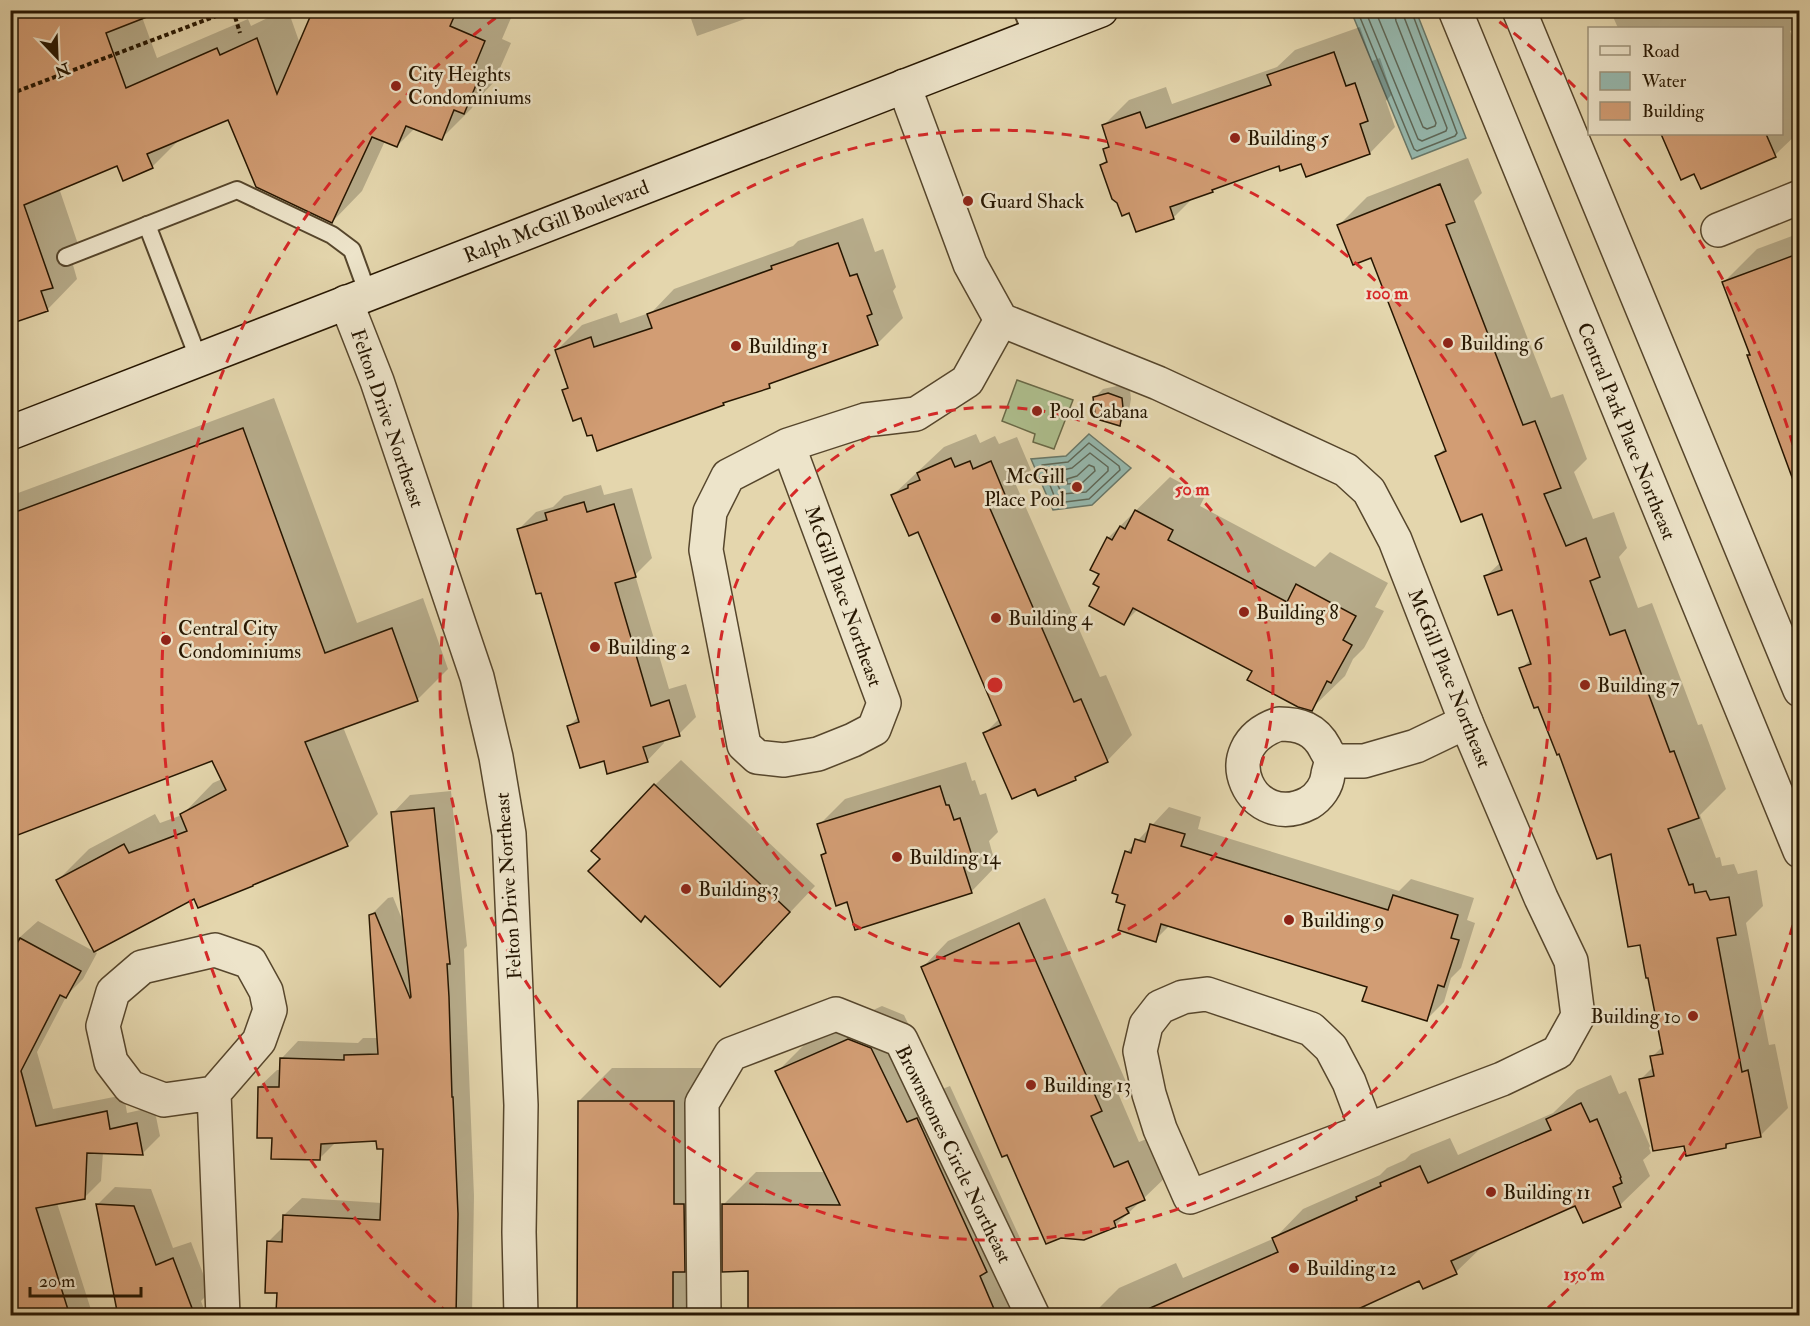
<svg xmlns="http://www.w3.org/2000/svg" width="1810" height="1326" viewBox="0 0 1810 1326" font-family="'IM FELL Double Pica',serif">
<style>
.green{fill:#aebf8e;stroke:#6a6a48;stroke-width:1.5}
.water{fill:#96b9af;stroke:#697869;stroke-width:1.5}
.shadow{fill:#0003}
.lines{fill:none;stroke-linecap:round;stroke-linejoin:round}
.shore{stroke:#5e6858;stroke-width:1.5}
.building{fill:#d29d74;stroke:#261601;stroke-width:1.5}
.service-casing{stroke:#56462c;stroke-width:20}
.minor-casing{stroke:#56462c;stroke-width:36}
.secondary-casing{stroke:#261601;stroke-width:36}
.path{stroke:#261601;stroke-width:4;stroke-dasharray:4.5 3;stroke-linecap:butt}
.service{stroke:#ede4ca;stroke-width:16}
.minor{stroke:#ede4ca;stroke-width:33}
.secondary{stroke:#ede4ca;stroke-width:33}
.ring{fill:none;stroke:#d62828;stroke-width:3;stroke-dasharray:10 8}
.poi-dot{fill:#8f2418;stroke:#ede4ca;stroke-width:2}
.labels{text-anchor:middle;stroke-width:5;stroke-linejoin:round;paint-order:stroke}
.poi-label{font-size:20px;fill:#261601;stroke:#ede4ca;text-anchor:start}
.street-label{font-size:20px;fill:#261601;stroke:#ede4ca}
.centre{fill:#d62828;stroke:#ede4ca;stroke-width:3}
.ring-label{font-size:18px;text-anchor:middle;font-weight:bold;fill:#d62828;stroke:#ede4ca;stroke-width:5;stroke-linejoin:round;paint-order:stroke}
</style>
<rect width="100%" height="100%" fill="#e4d6ad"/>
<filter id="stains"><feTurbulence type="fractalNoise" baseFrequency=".00333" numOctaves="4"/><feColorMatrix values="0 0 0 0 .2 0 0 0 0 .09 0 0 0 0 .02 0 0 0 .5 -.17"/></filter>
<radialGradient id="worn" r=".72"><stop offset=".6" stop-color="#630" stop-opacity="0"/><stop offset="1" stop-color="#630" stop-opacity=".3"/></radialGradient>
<polygon class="green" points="1017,380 1073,400 1054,449 1033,442 1035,434 1002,421"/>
<g class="water">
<polygon points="1351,11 1416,11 1466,138 1412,159"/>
<polygon points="1089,434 1131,468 1092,505 1053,510 1031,459 1066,456"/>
</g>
<g class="shadow">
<polygon points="10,10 157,10 142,17 157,58 248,19 251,26 284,10 288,10 300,44 314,10 514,11 502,39 511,43 494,82 475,102 472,108 441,139 415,128 397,146 385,141 362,191 332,222 229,118 181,138 152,167 118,164 59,188 82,256 73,265 77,279 47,310 10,322 10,177 13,176"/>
<polygon points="672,10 687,10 673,15"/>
<polygon points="688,10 770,10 697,36"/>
<polygon points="1610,10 1800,10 1800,27 1790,31 1800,54 1800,131 1775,155 1695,172 1682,178 1663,134 1782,134 1782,28 1618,28"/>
<polygon points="1360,27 1372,61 1380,58 1392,94 1386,101 1395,127 1370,153 1280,164 1217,186 1212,191 1193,198 1174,217 1137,230 1130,211 1101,165 1108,159 1105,150 1110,145 1103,126 1129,100 1166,87 1172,104 1277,67 1295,50"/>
<polygon points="1468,158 1482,193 1474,201 1551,398 1563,394 1587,459 1574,472 1593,519 1614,512 1627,548 1619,557 1638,608 1652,603 1698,725 1702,724 1726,789 1700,815 1716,858 1720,857 1722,866 1734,864 1738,874 1757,870 1763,906 1746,923 1769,1045 1775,1044 1788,1108 1760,1136 1731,1141 1726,1147 1685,1144 1641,1079 1654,1066 1652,1057 1663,1046 1641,943 1612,852 1560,752 1539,705 1521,669 1531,659 1513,608 1485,577 1501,562 1483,512 1437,456 1446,447 1372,256 1339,225 1367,197"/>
<polygon points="863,218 875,252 883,249 896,287 893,291 903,318 877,344 776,380 769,386 725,401 723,403 593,433 564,391 569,386 557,350 582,325 617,313 620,323 652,312 674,289 793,246 798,241"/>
<polygon points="1800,233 1800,462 1751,354 1724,282 1757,249"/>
<polygon points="1117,386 1130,390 1131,399 1128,416 1119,424 1094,398 1103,389"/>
<polygon points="274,398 357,623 423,598 448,669 417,700 343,727 378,814 347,845 195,897 58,880 89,849 155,814 160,823 182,815 213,783 222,779 213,759 10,836 10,496"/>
<polygon points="976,434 980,443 995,436 999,444 1017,437 1031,470 1016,485 1100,677 1106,675 1132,735 1107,761 1081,772 1075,778 1036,787 985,733 1000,718 918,531 893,495 944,447"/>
<polygon points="1170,477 1205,496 1200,506 1315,567 1330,552 1388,583 1375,607 1384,611 1364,648 1353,659 1345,676 1311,709 1254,670 1138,609 1124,623 1101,586 1101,573 1108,538"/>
<polygon points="601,485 604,495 632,488 652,558 635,575 669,689 686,684 696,717 679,734 663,739 664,743 647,761 605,760 568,727 579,716 542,591 519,529 536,512 553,507 564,496"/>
<polygon points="681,760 815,886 746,959 602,859 655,785"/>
<polygon points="966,762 972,781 975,780 980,795 986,793 998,832 989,841 996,866 971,892 848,901 822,855 827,850 819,825 845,799"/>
<polygon points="451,791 467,946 464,949 474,1196 472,1316 365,1316 278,1291 269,1241 284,1226 284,1215 302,1198 382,1203 384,1147 378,1139 336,1142 320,1158 273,1137 259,1087 277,1070 281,1070 281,1059 298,1041 358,1043 363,1038 379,1038 370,916 388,898 393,897 404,924 393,813 410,795"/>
<polygon points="1169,807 1201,817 1198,829 1399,891 1411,879 1474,898 1467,920 1475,923 1461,968 1451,978 1444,1002 1426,1020 1369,986 1170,925 1155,940 1127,904 1127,852"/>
<polygon points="1045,898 1127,1084 1118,1093 1139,1142 1154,1136 1170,1173 1115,1226 923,967 948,941"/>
<polygon points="38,921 97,953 83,979 67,995 37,1052 53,1109 124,1095 127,1113 154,1107 160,1136 143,1153 103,1152 101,1181 84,1198 57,1203 93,1316 10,1316 10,946"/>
<polygon points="882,1006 904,1015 940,1090 950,1086 1020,1238 1013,1244 1045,1316 892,1316 750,1270 723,1205 756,1172 825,1172 777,1072 810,1039"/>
<polygon points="612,1068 706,1068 706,1316 579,1316 579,1101"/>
<polygon points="1611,1075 1619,1094 1626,1091 1650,1146 1649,1148 1651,1153 1643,1160 1650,1176 1620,1205 1576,1204 1484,1245 1456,1272 1420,1279 1371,1301 1357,1316 1091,1316 1119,1288 1176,1263 1183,1278 1275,1238 1303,1209 1380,1175 1387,1168 1405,1160 1411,1154 1450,1138 1458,1155 1553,1113 1577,1090"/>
<polygon points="115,1187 151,1189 173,1248 191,1242 210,1292 201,1301 205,1312 202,1316 120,1316 98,1204"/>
</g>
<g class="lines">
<g class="shore">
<polyline points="1357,10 1414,149 1417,151 1455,136 1457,133 1411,10"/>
<polyline points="1365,10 1418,139 1422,141 1446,131 1447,128 1404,17 1404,10"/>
<polyline points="1375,10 1423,127 1427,129 1435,126 1436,123 1396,21 1394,10"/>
<polygon points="1089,443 1119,466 1120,470 1089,499 1057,503 1042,465 1068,462"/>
<polygon points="1090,453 1108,467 1108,471 1086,492 1062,494 1053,475 1053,472 1072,468"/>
<polygon points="1089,465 1094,467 1095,471 1082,483 1067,484 1067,479 1077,476"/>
</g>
</g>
<g class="building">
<polygon points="10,10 156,10 157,13 106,33 126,88 217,48 220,55 257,38 277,94 313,10 457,10 450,26 485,41 473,70 481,73 464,114 454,110 442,140 406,126 397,147 372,137 332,223 256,187 228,120 147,154 153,168 123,181 117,166 24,205 53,288 41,291 48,311 10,324 10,180 12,179 10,175"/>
<polygon points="1334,52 1346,86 1355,83 1368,121 1360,124 1370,154 1306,177 1301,164 1280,171 1279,166 1212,190 1213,192 1170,207 1174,219 1136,232 1129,213 1122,216 1117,203 1112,199 1100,165 1107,162 1103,149 1109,147 1102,125 1140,112 1146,128 1271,85 1267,75"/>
<polygon points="1661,134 1766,134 1776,157 1701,189 1694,174 1681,180"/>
<polygon points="1440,184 1455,222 1446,225 1523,425 1535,421 1561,488 1544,494 1566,546 1586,538 1600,577 1590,581 1610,635 1625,630 1670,752 1674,751 1699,818 1668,829 1689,885 1693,884 1695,893 1706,891 1710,900 1729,897 1736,935 1717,938 1742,1072 1748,1070 1761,1137 1726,1144 1726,1148 1686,1156 1684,1146 1653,1151 1639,1079 1654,1076 1650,1056 1663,1054 1648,978 1646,978 1640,945 1628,947 1611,854 1597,859 1559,754 1557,755 1538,707 1534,708 1519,668 1531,664 1512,610 1498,615 1484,576 1502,570 1482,514 1461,522 1435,456 1446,451 1371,258 1353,265 1337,225"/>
<polygon points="838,243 850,276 857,274 872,314 867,316 878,345 769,384 770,388 723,403 724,405 597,451 592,435 587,436 581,418 573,421 562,390 568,388 555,350 591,337 594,347 652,328 647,314 772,269 771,266"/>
<polygon points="1800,253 1800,487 1796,488 1747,355 1750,355 1722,282"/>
<polygon points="1108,393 1122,398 1123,408 1120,426 1100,420 1095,414 1093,397"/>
<polygon points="243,428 325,653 392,628 418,701 305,742 348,846 253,885 253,886 198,908 194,899 94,952 56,880 124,844 129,853 187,831 180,814 226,790 212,761 10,838 10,514"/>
<polygon points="951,458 955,467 970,461 973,469 991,461 1006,497 988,504 1074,702 1081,699 1108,762 1075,777 1076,780 1038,796 1035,789 1012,799 983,733 1001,725 918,532 909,536 891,495 908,488 908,485 920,480 917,473"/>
<polygon points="584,502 587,512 614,504 636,577 615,583 651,706 669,700 680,736 643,747 648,762 607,774 604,761 580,768 567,726 579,722 541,593 536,594 517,529 547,520 545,513"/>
<polygon points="1135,510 1173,530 1168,540 1287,602 1296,584 1356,616 1343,640 1352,645 1331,683 1327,681 1312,711 1298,707 1247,680 1252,671 1133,608 1124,625 1089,606 1099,587 1093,584 1099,574 1090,570 1107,537 1112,540 1120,526 1125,529"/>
<polygon points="654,784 790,912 720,987 645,916 641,922 588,871 600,859 591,851"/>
<polygon points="940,786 946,805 949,805 954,820 960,818 973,859 962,862 972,893 855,930 847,902 836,906 821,855 826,853 817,824"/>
<polygon points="434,808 450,964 447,964 449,997 452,1097 453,1097 458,1214 456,1316 335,1316 276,1313 277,1293 265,1293 267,1241 282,1242 283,1215 380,1220 383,1149 377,1149 376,1141 321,1144 320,1160 271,1159 272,1138 257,1138 258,1087 279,1087 280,1058 344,1060 344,1055 378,1054 369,915 375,913 410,998 411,997 391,812"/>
<polygon points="1150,824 1185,834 1181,846 1388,910 1393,895 1458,915 1451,938 1459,940 1444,987 1438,985 1427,1021 1362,1001 1367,987 1161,924 1156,942 1118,930 1125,905 1116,902 1118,895 1112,893 1125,851 1131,853 1135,839 1145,842"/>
<polygon points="1019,923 1102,1111 1091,1116 1114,1167 1128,1161 1145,1200 1126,1208 1129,1213 1114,1221 1116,1227 1084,1240 1061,1238 1046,1244 1007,1155 1002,1157 921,967"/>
<polygon points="20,938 81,971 66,998 60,995 21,1071 36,1126 107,1111 110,1129 137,1123 143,1155 87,1153 85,1199 36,1208 70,1316 10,1316 10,955"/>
<polygon points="848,1039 871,1048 907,1122 917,1118 987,1272 980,1276 997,1316 748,1316 748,1271 722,1272 722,1204 840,1205 775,1071"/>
<polygon points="578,1101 674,1101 674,1204 684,1204 685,1272 673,1272 673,1316 577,1316"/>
<polygon points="1581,1103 1590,1122 1597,1119 1621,1177 1620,1178 1622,1183 1613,1187 1621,1207 1583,1223 1575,1206 1451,1261 1457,1274 1423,1289 1419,1281 1343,1316 1132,1316 1278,1252 1272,1238 1357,1200 1356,1197 1381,1186 1380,1183 1420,1166 1428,1183 1551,1130 1546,1119"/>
<polygon points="96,1204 134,1206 156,1265 173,1258 195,1316 118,1316"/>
</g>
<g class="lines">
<g class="service-casing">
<g id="service">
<polyline points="1022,10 1033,37"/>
<polyline points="147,225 199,360"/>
<polyline points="66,257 237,190 332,235 352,250 368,294"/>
</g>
</g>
<g class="minor-casing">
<g id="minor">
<polyline points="1455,10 1800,851"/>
<polyline points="1519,10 1800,690"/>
<polyline points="904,86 970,264 1001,320 1158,383 1346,470 1369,491 1395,540 1466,722 1541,898 1571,961 1578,1016 1558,1052 1502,1079 1190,1197 1160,1129 1149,1094 1140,1051 1146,1025 1160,1007 1183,997 1207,994 1311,1029 1331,1048 1349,1082 1367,1130"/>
<polyline points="1718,230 1800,197"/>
<polyline points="346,302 377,381 477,677 496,757 509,834 521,1105 519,1232 521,1316"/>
<polyline points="788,445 884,703 874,729 853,740 818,754 784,760 757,757 744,745 706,550 710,512 728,476 788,445 865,420 916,414 967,381 1001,320"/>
<path d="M1279 724C1300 724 1315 729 1325 748 1326 751 1331 757 1331 760 1331 764 1329 770 1328 774 1327 786 1319 797 1309 803 1252 833 1210 747 1279 724Z"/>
<polyline points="1331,761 1364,761 1416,746 1466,722"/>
<polyline points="214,1093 164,1100 130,1087 111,1062 103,1026 113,992 142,967 215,950 250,962 266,991 270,1010 259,1041 214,1093 223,1316"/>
<polyline points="704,1316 702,1103 731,1054 836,1014 901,1040 1033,1316"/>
</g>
</g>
<g class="secondary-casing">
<polyline id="secondary" points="10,433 1101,10"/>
</g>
<g class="path">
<polyline points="233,10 240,33"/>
<polyline points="10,94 232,10"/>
</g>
<use href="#service" class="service"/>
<use href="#minor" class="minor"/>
<use href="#secondary" class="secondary"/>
</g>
<g class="ring">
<circle cx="995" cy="685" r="278"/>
<circle cx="995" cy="685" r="555"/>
<path d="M1798 908A833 833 0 0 1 1541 1314M449 1314A833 833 0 0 1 505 11M1485 11A833 833 0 0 1 1589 101M1624 139A833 833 0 0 1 1798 462"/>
</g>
<g class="poi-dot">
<circle cx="396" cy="86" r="6"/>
<circle cx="1235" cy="138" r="6"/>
<circle cx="968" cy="201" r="6"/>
<circle cx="1448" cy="343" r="6"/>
<circle cx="736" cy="346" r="6"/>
<circle cx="1037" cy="411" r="6"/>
<circle cx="1077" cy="487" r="6"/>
<circle cx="1244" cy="612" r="6"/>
<circle cx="996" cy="618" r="6"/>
<circle cx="166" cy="640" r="6"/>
<circle cx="595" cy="647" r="6"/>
<circle cx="1585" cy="685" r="6"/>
<circle cx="897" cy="857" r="6"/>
<circle cx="686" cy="889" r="6"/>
<circle cx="1289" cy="920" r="6"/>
<circle cx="1693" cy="1016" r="6"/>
<circle cx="1031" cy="1085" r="6"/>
<circle cx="1491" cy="1192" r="6"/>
<circle cx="1294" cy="1268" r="6"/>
</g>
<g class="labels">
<g class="poi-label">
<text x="408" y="81">City Heights<tspan x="408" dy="23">Condominiums</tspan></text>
<text x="1247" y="145">Building 5</text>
<text x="980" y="208">Guard Shack</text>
<text x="1460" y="350">Building 6</text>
<text x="748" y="353">Building 1</text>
<text x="1049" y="418">Pool Cabana</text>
<text x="1065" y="483" text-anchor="end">McGill<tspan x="1065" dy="23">Place Pool</tspan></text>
<text x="1256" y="619">Building 8</text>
<text x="1008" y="625">Building 4</text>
<text x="178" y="635">Central City<tspan x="178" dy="23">Condominiums</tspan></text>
<text x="607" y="654">Building 2</text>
<text x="1597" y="692">Building 7</text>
<text x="909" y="864">Building 14</text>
<text x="698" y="896">Building 3</text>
<text x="1301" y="927">Building 9</text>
<text x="1681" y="1023" text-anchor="end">Building 10</text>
<text x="1043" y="1092">Building 13</text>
<text x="1503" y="1199">Building 11</text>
<text x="1306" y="1275">Building 12</text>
</g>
<g class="street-label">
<text transform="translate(556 221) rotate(-21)" y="7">Ralph McGill Boulevard</text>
<text transform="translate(388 418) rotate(71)" y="7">Felton Drive Northeast</text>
<text transform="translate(1627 431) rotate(68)" y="7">Central Park Place Northeast</text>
<text transform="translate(844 596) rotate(70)" y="7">McGill Place Northeast</text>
<text transform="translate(1450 678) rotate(68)" y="7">McGill Place Northeast</text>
<text transform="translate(508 886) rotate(-94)" y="7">Felton Drive Northeast</text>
<text transform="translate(954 1154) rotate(64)" y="7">Brownstones Circle Northeast</text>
</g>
</g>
<circle cx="995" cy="685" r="9" class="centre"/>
<g class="ring-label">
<text x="1387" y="299">100 m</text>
<text x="1192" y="495">50 m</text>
<text x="1584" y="1280">150 m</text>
</g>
<rect width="1810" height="1326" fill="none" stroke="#e4d6ad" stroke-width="36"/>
<rect x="12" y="12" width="1786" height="1302" fill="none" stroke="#261601" stroke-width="3"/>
<rect x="18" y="18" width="1774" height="1290" fill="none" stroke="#261601" stroke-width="1.5"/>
<rect x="1588" y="27" width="195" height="108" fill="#ede4ca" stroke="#9d927a" stroke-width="1.5"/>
<rect x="1600" y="46" width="30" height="9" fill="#ede4ca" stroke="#9d927a" stroke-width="1.5"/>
<text x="1642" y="57" font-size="18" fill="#261601">Road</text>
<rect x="1600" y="72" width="30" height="18" fill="#96b9af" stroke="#9d927a" stroke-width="1.5"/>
<text x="1642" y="87" font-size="18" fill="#261601">Water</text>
<rect x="1600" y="102" width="30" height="18" fill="#d29d74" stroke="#9d927a" stroke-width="1.5"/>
<text x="1642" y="117" font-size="18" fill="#261601">Building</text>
<g transform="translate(57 57) rotate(157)" stroke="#ede4ca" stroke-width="4.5" paint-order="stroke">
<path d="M0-4.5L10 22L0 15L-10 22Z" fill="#261601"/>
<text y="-9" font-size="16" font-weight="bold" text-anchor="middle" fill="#261601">N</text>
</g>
<path d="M30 1287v9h111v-9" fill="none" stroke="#261601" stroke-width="3"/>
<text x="39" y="1287" font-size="18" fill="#261601" stroke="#ede4ca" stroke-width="4.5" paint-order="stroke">20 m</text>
<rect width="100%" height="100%" filter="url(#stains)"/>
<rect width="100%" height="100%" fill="url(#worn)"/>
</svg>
